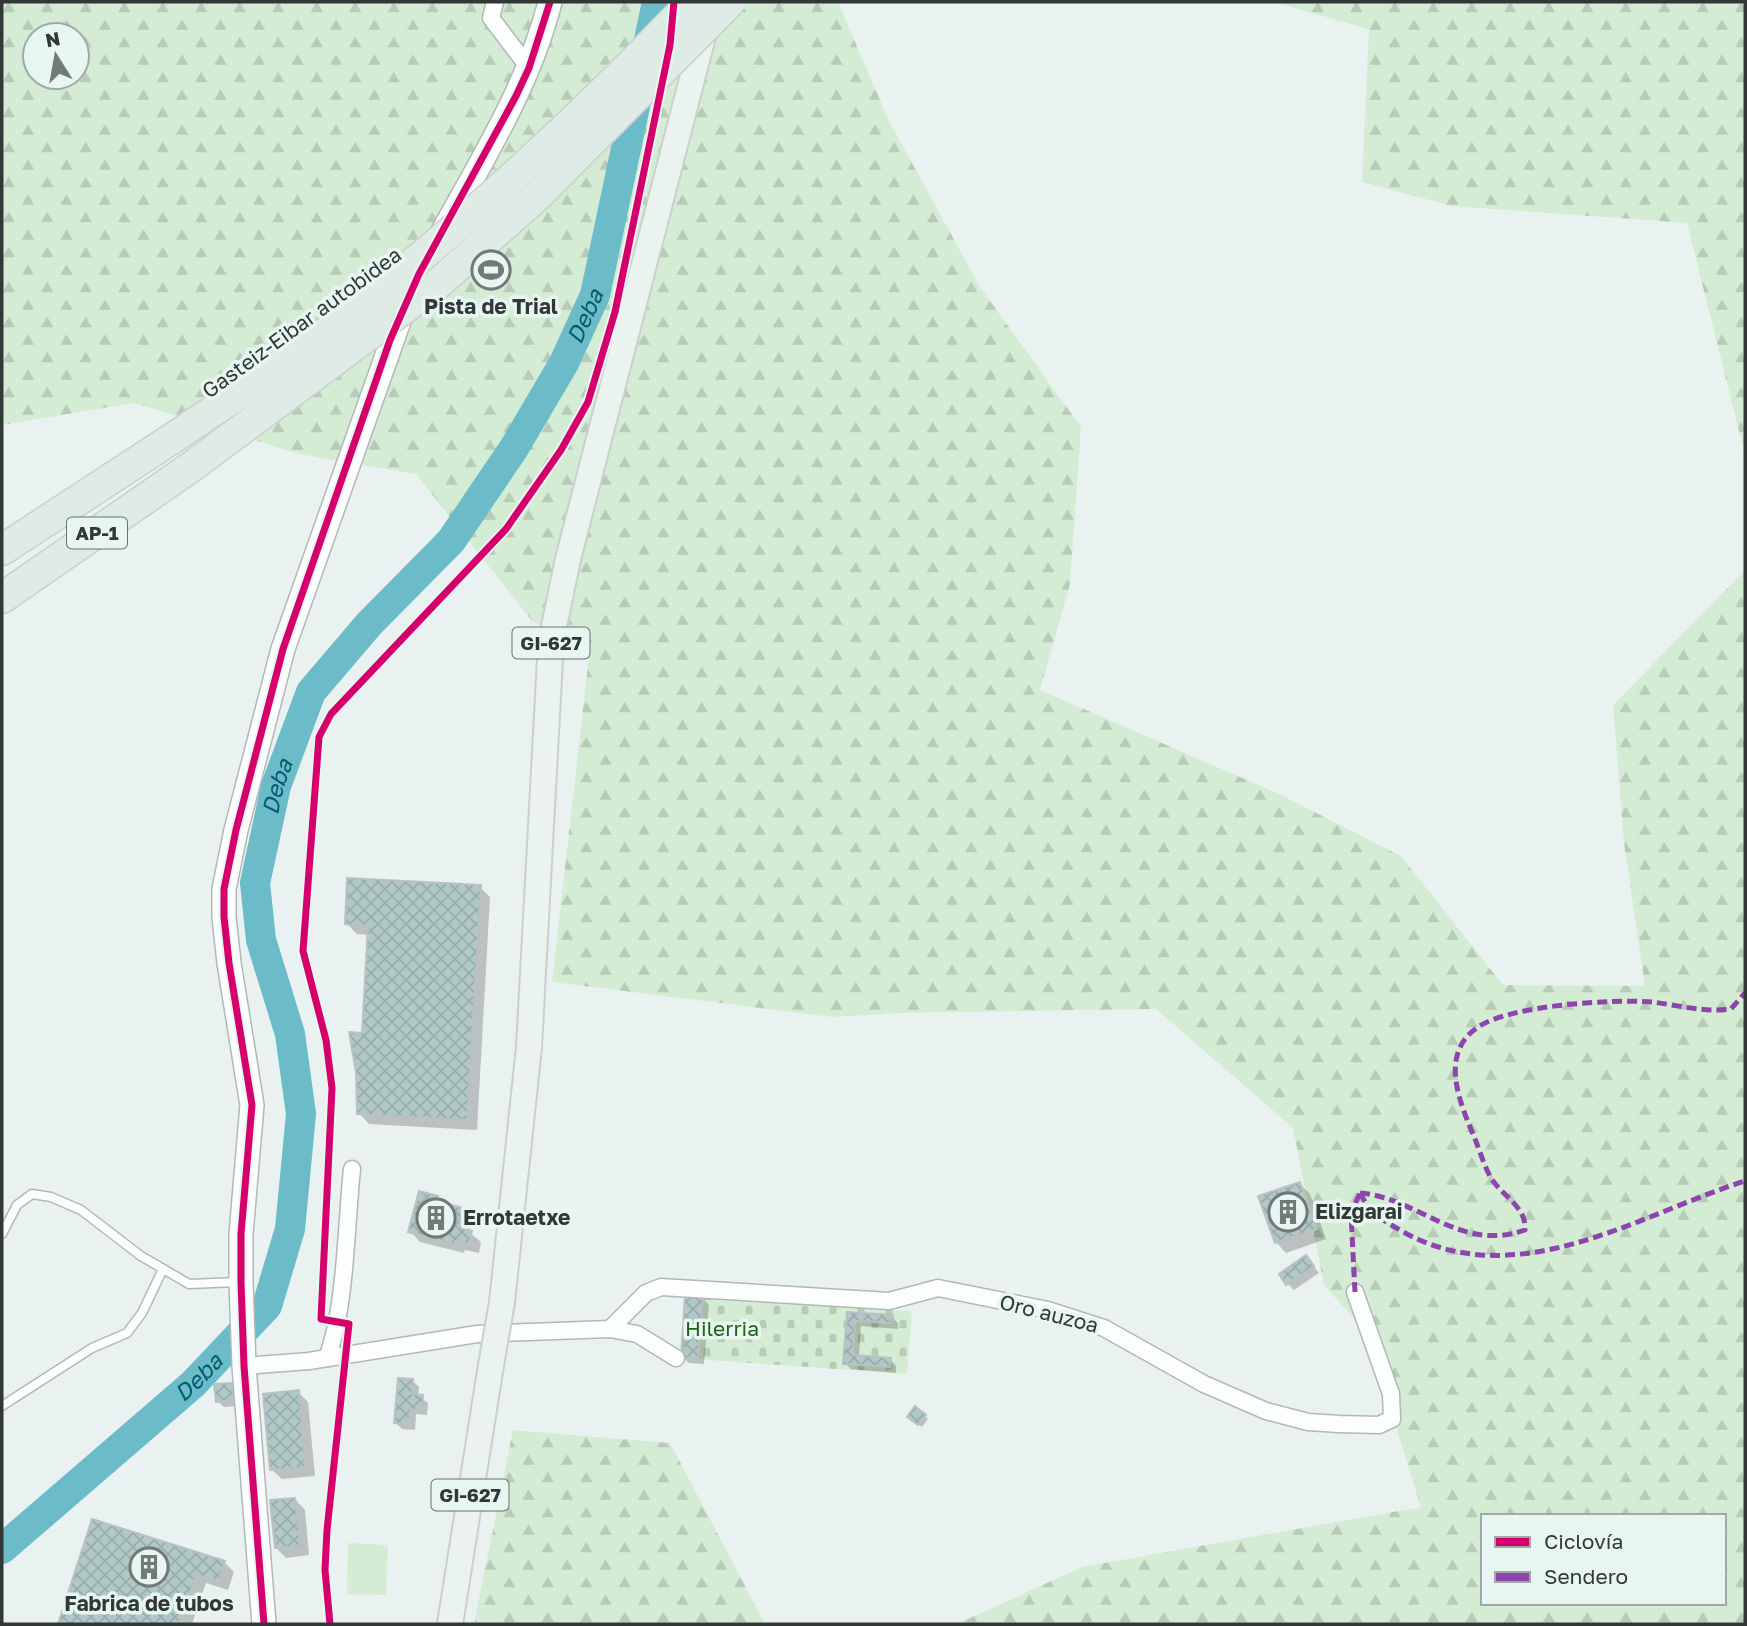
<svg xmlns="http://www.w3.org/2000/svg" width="1747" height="1626" viewBox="0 0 1747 1626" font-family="'Golos Text',sans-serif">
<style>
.grass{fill:#d5ecd4}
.forest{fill:url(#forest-firs);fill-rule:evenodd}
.cemetery{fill:url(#cemetery-stones)}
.shadow{fill:#0003}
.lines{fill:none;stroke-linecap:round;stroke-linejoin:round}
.river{stroke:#6cbbc9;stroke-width:30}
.building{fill:url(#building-cross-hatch);stroke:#bbc1c1;stroke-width:2}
.lane-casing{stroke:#b2b8b7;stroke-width:11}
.street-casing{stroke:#b2b8b7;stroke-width:19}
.secondary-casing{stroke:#b2b8b7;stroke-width:26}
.primary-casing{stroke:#cbcfce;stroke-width:28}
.highway-casing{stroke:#cbcfce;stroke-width:33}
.lane{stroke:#fcfdfd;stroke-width:8}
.street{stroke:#fcfdfd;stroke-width:16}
.secondary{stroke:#fcfdfd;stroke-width:23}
.primary{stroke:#ebf3ee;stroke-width:24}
.highway{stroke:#dfebe5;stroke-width:30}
.primary-bridge-casing{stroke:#cbcfce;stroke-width:28;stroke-linecap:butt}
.highway-bridge-casing{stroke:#cbcfce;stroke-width:33;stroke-linecap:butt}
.primary-bridge{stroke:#ebf3ee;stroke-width:24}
.highway-bridge{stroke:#dfebe5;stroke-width:30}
.quiet{stroke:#8e44ad;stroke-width:5;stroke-dasharray:10 5;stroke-linecap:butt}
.cycleway-casing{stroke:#e7f6f2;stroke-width:11}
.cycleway{stroke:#d6006c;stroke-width:7}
.labels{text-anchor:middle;stroke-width:7;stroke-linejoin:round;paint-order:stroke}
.shield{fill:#e7f6f2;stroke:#68716e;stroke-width:2}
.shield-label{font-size:19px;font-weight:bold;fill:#323836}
.poi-label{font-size:21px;font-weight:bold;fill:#323836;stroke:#e7f6f2}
.street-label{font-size:21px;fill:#323836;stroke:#e7f6f2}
.park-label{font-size:21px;fill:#206312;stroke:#e7f6f2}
.water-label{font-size:23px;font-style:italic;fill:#005f6e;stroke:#e7f6f2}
</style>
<defs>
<pattern id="forest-firs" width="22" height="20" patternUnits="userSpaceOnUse" patternTransform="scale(1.75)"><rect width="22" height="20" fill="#d5ecd4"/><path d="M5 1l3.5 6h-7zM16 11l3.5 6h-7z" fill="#b7cbb7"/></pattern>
<pattern id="cemetery-stones" width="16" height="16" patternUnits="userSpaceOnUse" patternTransform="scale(1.75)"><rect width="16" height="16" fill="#d5ecd4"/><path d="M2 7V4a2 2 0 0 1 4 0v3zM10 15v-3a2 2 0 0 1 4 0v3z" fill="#b7cbb7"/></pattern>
<pattern id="building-cross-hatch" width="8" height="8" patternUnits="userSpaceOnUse" patternTransform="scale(1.75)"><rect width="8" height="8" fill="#b0c9c8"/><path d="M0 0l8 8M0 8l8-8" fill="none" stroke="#98adac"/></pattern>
</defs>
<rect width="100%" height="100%" fill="#eaf2f1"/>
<polygon class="grass" points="348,1543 388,1545 386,1595 347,1594"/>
<g class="forest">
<path d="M2 2H838L889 121 980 287 1081 427 1070 584 1040 690 1277 793 1401 856 1503 985 1645 986 1624 843 1613 705 1745 570V1624H957L1082 1567 1421 1507 1366 1332 1324 1285 1293 1128 1156 1009 901 1013 832 1017 552 982 590 647 532 621 416 474 299 454 134 403 2 425ZM35 35H77V77H35ZM1483 1516H1724V1603H1483Z"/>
<polygon points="1273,2 1745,2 1745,455 1687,223 1451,206 1362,182 1369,29"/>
<polygon points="513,1430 670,1443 765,1624 474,1624"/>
</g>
<polygon class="cemetery" points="685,1295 912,1311 907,1374 681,1358"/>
<g class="shadow">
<polygon points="480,887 490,897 477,1130 369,1124 359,1113 369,935 357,934 347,924"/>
<polygon points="1300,1184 1310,1194 1326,1239 1286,1253 1276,1242"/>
<polygon points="437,1197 444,1205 462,1210 472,1220 469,1232 481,1242 479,1253 465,1250 464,1253 420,1242 410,1231"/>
<polygon points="1306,1257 1319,1273 1294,1290 1288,1284"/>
<polygon points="702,1298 709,1305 704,1364 689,1363 682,1357"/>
<polygon points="848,1314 892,1317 898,1323 898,1329 861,1326 859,1357 890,1359 896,1366 896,1373 851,1369 845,1363"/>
<polygon points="412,1380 419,1387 418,1396 428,1403 427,1415 416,1414 415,1430 402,1429 396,1423"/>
<polygon points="231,1385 238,1391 239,1406 224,1407 217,1401"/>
<polygon points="298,1392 308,1402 315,1476 282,1479 271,1469"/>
<polygon points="915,1409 928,1419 922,1427 912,1420"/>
<polygon points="295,1499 305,1510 309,1555 286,1558 276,1548"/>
<polygon points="93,1521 224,1562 234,1572 228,1590 206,1583 192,1624 60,1624"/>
</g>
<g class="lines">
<path class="river" id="s1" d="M2 1549 193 1384 267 1306 290 1229 301 1114 290 1034 261 940 255 883 276 786 311 692 369 624 451 541 514 448 564 363 595 295 657 2"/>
</g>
<g class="building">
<polygon points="347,878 481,885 467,1120 357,1114 356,1072 349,1032 362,1033 368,926 345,924"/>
<polygon points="1300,1182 1317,1229 1275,1243 1258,1196"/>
<polygon points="419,1191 438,1196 436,1201 463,1208 458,1227 472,1231 469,1244 455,1241 454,1244 408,1232"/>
<polygon points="1306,1255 1314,1266 1286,1285 1279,1274"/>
<polygon points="685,1295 703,1297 698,1359 681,1358"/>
<polygon points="847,1312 893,1315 892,1323 855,1321 853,1355 891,1358 890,1367 843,1364"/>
<polygon points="398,1378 413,1379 412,1394 423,1395 422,1410 411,1409 409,1424 394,1423"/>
<polygon points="232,1383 234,1400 216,1402 214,1384"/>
<polygon points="299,1390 305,1467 270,1470 263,1394"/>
<polygon points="915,1406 926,1415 918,1425 907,1417"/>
<polygon points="295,1498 300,1546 275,1548 270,1500"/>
<polygon points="92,1519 225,1561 218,1581 196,1574 179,1624 58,1624"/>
</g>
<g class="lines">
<g class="lane-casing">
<g id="lane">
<polyline points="2,1234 17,1205 32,1194 51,1197 81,1210 141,1256 189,1284 238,1282"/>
<polyline points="2,1406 92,1348 127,1333 142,1313 163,1269"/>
</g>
</g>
<g class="street-casing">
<g id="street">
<polyline points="495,2 491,18 529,68"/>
<polyline points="610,1329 646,1293 661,1287 889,1301 938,1288 1048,1310 1104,1328 1204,1384 1266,1411 1308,1422 1339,1424 1379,1425 1392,1419 1391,1394 1355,1292"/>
<path d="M327 1358C346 1307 346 1225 352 1169"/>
<polyline points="244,1366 309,1361 477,1334 610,1329 637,1334 676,1358"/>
</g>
</g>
<g class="secondary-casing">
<g id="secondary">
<path d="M442 233C483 158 529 85 550 2"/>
<polyline points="264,1624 244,1366 241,1282 241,1234 252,1105 229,963 224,917 224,889 236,830 283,649 403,310"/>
</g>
</g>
<g class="primary-casing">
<g id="primary">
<polyline points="502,1302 529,1047 551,641 568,559 706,25"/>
<polyline points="450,1624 491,1365"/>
</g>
</g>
<g class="highway-casing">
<g id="highway">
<polyline points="2,550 173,438"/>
<polyline points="2,598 191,467"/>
</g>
</g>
<use href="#lane" class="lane"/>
<use href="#street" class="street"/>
<use href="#secondary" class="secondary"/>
<use href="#primary" class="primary"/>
<use href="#highway" class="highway"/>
<g class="primary-bridge-casing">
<polyline id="primary-bridge" points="491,1365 502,1302"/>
</g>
<g class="highway-bridge-casing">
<g id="highway-bridge">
<path d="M173 438C227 401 283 366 334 326 463 228 580 119 692 2"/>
<polyline points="191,467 441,281 538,195 730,2"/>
</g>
</g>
<use href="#primary-bridge" class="primary-bridge"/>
<use href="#highway-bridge" class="highway-bridge"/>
<g class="quiet">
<path d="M1360 1193C1419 1198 1460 1253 1525 1230 1527 1207 1502 1196 1491 1178 1484 1166 1480 1151 1475 1139 1460 1103 1438 1054 1478 1027 1511 1005 1612 999 1652 1002 1678 1005 1705 1013 1731 1009L1745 993"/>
<path d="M1360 1193C1371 1215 1386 1222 1407 1234 1520 1293 1638 1215 1745 1181"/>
<polyline points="1355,1292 1351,1213 1360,1193"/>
</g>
<g class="cycleway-casing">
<g id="cycleway">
<polyline points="264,1624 244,1366 241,1282 241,1234 252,1105 229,963 224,917 224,889 236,830 283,649 390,340 419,274 516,96 529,68 550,2"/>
<polyline points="330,1624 325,1570 327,1530 349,1324 321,1319 332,1088 326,1040 303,951 319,737 331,714 506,529 561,450 588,402 615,312 670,45 674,2"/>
</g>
</g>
<use href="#cycleway" class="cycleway"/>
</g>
<defs>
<g id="stadium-ring" transform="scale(2.0125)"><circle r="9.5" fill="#e7f6f2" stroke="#727977" stroke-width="1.5"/><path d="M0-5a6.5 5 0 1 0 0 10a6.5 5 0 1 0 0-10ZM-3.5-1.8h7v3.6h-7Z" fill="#727977"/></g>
<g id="building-ring" transform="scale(2.0125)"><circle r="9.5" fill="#e7f6f2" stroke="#727977" stroke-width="1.5"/><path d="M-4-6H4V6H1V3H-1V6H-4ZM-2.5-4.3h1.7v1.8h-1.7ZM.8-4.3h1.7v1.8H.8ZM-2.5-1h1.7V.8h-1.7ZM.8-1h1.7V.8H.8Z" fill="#727977"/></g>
</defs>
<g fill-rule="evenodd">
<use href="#stadium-ring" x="491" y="270"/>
<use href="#building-ring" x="1288" y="1212"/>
<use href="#building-ring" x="436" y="1218"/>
<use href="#building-ring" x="149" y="1567"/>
</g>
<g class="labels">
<g class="shield">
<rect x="67" y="517.5" width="60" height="31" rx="5"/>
<rect x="512.5" y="627.5" width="77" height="31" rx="5"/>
<rect x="431.5" y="1479.5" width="77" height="31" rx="5"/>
</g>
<g class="shield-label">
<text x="97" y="540">AP-1</text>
<text x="551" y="650">GI-627</text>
<text x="470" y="1502">GI-627</text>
</g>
<g class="poi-label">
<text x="491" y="314">Pista de Trial</text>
<text x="1315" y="1219" text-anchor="start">Elizgarai</text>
<text x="463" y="1225" text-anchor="start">Errotaetxe</text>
<text x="149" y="1611">Fabrica de tubos</text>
</g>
<g class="street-label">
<text transform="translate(302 323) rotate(-36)" y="7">Gasteiz-Eibar autobidea</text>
<text transform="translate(1049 1314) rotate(14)" y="7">Oro auzoa</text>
</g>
<g class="park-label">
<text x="722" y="1336">Hilerria</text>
</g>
<g class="water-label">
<text dy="8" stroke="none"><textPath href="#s1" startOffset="1460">Deba</textPath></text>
<text dy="8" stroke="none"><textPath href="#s1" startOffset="891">Deba</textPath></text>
<text dy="8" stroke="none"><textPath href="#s1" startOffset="261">Deba</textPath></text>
</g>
</g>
<rect width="1747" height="1626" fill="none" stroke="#323836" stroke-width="7"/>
<rect x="1481" y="1514" width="245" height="91" fill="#e7f6f2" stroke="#9faaa7" stroke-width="2"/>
<rect x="1495" y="1537" width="35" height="10" fill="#d6006c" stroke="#9faaa7" stroke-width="2"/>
<text x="1544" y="1549" font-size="21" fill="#323836">Ciclovía</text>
<rect x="1495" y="1572" width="35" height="10" fill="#8e44ad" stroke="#9faaa7" stroke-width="2"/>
<text x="1544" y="1584" font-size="21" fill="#323836">Sendero</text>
<g transform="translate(56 56) rotate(349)"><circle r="33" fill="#e7f6f2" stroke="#9faaa7" stroke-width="2"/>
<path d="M0-5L12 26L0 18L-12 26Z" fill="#727977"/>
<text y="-10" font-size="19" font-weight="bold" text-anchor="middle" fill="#323836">N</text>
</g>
</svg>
